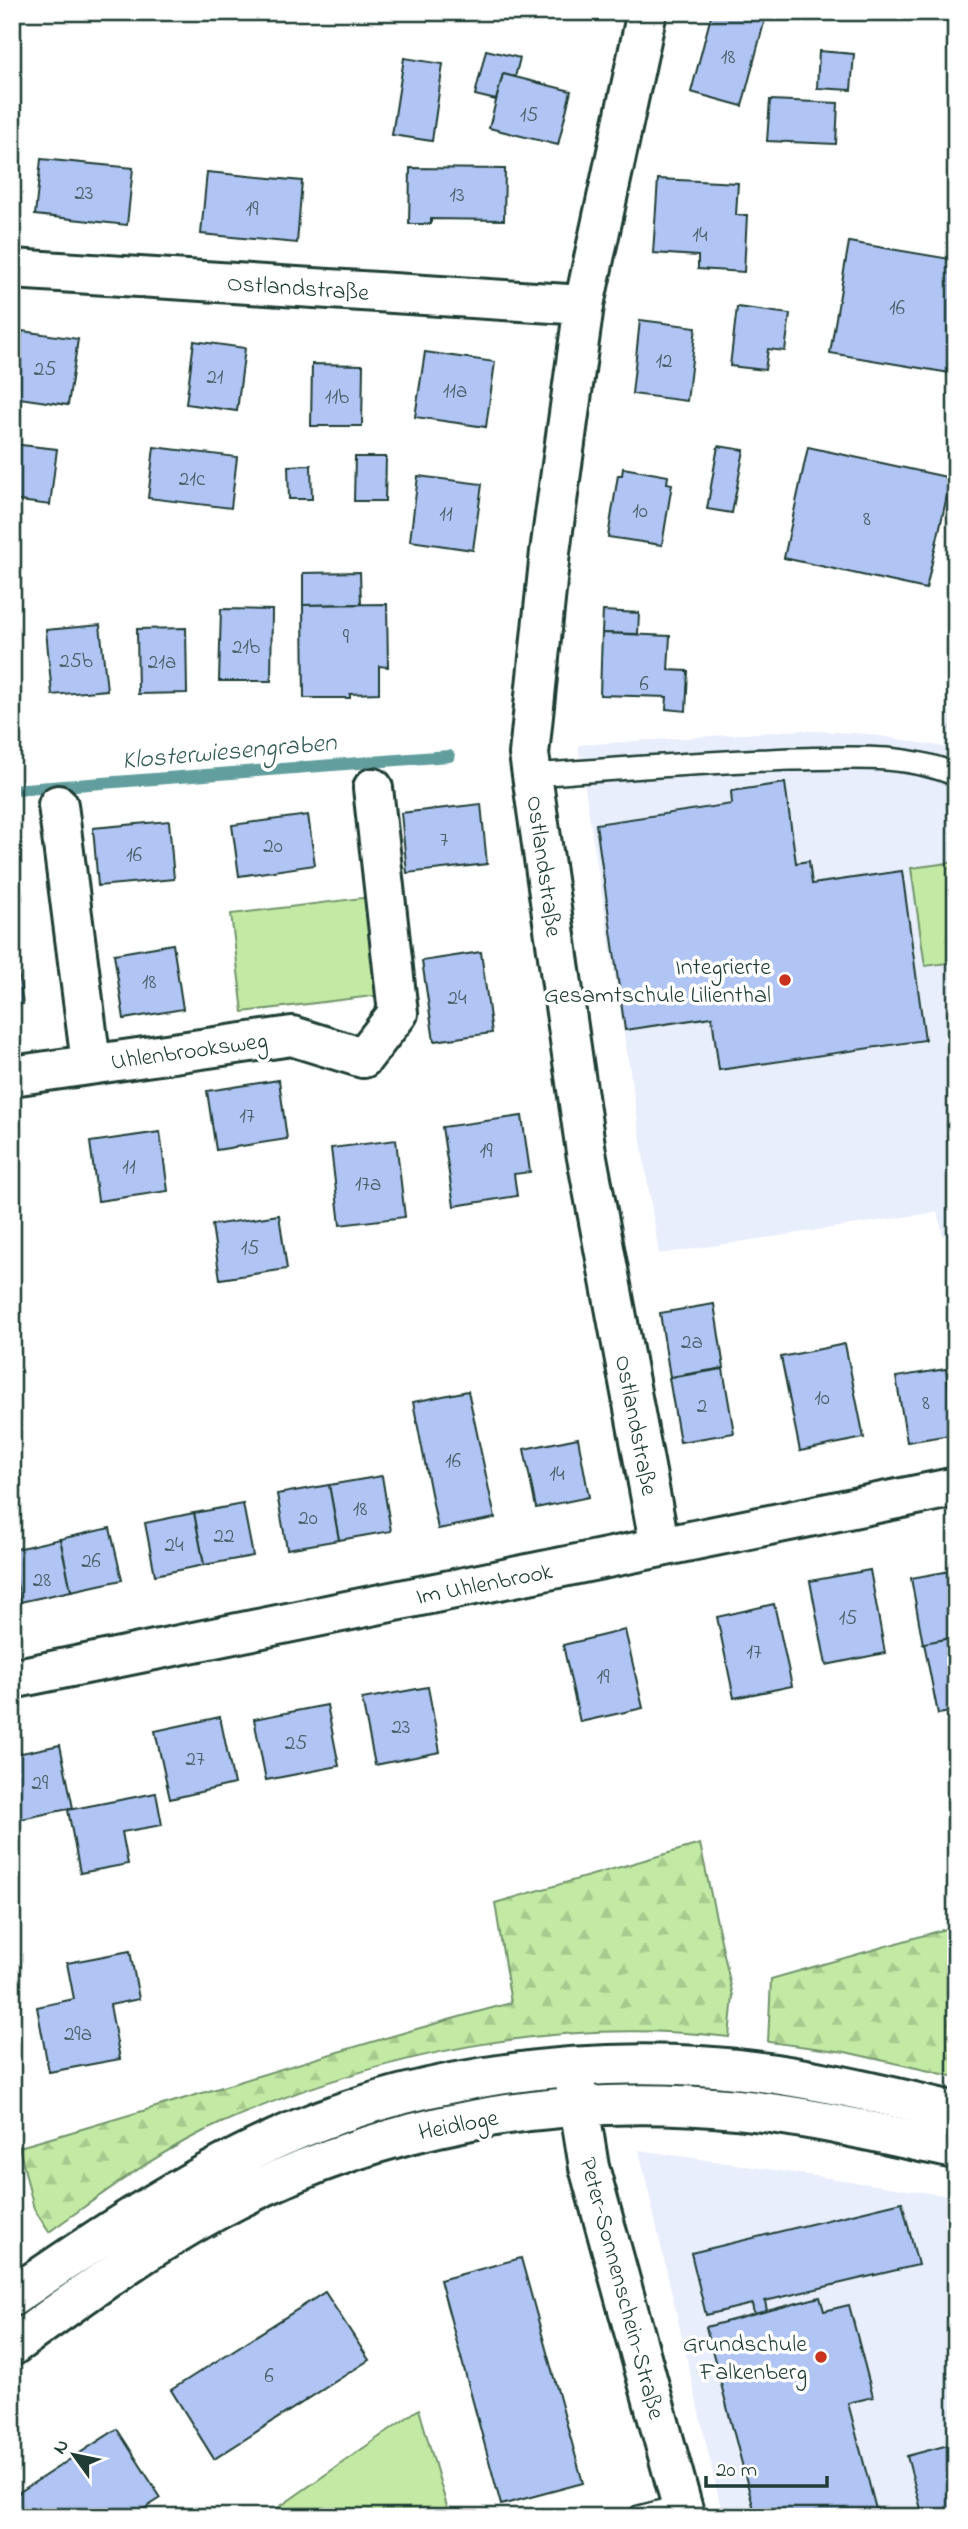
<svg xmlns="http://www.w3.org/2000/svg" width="968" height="2529" viewBox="0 0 968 2529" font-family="'Indie Flower',sans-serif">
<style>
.built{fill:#e8eefc}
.green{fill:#c3eaa4;stroke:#71946c;stroke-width:2}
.forest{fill:url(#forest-firs);stroke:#71946c;stroke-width:2}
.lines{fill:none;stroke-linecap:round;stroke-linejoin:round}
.stream{stroke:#629e9e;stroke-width:12}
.building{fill:#b1c5f4;stroke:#1f3d34;stroke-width:2}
.service-casing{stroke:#1f3d34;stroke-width:26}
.minor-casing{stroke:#1f3d34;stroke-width:44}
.service{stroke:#fff;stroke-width:21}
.minor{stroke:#fff;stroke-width:38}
.poi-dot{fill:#c8321e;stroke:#fff;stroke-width:2.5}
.labels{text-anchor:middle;stroke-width:7;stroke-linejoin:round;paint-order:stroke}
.number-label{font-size:21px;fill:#445f64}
.street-label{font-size:24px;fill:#1f3d34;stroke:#fff}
.poi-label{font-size:24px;fill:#1f3d34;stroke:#fff;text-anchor:end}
.water-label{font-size:26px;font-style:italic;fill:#355d57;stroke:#fff}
</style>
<defs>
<pattern id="forest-firs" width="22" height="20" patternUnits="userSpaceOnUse" patternTransform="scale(1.75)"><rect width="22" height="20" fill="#c3eaa4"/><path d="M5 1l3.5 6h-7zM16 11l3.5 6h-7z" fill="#a7ca8e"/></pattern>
</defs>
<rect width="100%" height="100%" fill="#fff"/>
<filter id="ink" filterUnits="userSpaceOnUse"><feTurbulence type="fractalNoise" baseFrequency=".0143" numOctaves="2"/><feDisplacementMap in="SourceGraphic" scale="14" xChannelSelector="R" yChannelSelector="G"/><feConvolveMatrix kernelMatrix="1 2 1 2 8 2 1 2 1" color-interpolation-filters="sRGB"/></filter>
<g filter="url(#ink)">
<g class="built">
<polygon points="956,677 956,1232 943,1235 937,1212 659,1254 578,745 800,730 868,734 944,747"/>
<polygon points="639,2150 956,2197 956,2517 723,2517"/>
</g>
<g class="green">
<polygon points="956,862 956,962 925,966 911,868"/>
<polygon points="370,897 381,995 243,1012 231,914"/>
<polygon points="419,2409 450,2517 265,2517"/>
</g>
<g class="forest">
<path d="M700 1844 733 1996 729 2037C555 2016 378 2054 219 2124 158 2151 103 2194 49 2232L34 2209 19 2147C184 2101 346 2046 511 2003L495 1903Z"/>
<polygon points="956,1926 956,2077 845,2052 768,2042 771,1979"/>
</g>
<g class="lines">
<polyline class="stream" points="12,790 449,756"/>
</g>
<g class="building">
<polygon points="712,12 740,12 765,19 742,106 691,92"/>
<polygon points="486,50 520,58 515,77 503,74 496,100 475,95"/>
<polygon points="819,51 854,54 851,90 817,88"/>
<polygon points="404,58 443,64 432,141 392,135"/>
<polygon points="503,74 571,91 558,145 489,128"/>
<polygon points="770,100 838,103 836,144 767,141"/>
<polygon points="41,159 133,168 127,225 35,215"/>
<polygon points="410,168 505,169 504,220 431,219 431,224 409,224"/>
<polygon points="207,172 302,181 297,243 201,234"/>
<polygon points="658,179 738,183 736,215 747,215 744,272 698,269 698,256 653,253"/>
<polygon points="849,242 956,260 956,374 830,353"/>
<polygon points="737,307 790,314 785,351 768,349 765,370 730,366"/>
<polygon points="640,320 696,327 687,401 632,394"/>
<polygon points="22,331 78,339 68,405 12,397"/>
<polygon points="194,341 245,348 237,411 186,404"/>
<polygon points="425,352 495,362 486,427 415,417"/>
<polygon points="312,364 363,365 362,426 311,426"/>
<polygon points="12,444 57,449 50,505 12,500"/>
<polygon points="718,446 744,450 732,513 707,509"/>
<polygon points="154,447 237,457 231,508 148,498"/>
<polygon points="808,447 951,478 926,589 784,558"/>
<polygon points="355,457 386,457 385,501 354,501"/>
<polygon points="311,465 312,499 289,499 288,466"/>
<polygon points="623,468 668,476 667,483 672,484 662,545 608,537 618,475 622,475"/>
<polygon points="418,476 482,484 473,550 410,541"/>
<polygon points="360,572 361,604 303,605 303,573"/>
<polygon points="387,604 388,667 379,666 379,693 350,694 350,698 304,698 303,605"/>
<polygon points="221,609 272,610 271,681 219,681"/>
<polygon points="603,611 639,613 638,634 602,633"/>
<polygon points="12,623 19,694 12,694"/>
<polygon points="100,625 107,690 52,695 46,630"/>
<polygon points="186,628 187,693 138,694 137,629"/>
<polygon points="602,633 670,636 668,670 688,671 686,711 666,709 667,697 600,695"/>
<polygon points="785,783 796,863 809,861 812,884 902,871 925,1040 719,1070 712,1017 625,1030 596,824 732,804 731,791"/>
<polygon points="481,804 487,864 407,873 401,813"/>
<polygon points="308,815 315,865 239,876 232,825"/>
<polygon points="169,821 174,879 98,886 93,828"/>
<polygon points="16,843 22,899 12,900 12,844"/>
<polygon points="173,944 183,1009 124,1019 114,954"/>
<polygon points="15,951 23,1004 12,1005 12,952"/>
<polygon points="481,952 492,1033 434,1041 422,961"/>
<polygon points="279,1080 287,1139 216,1150 207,1091"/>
<polygon points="522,1116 530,1172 514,1174 517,1196 454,1206 442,1127"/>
<polygon points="160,1132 168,1191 98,1201 90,1142"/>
<polygon points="396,1140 405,1217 340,1225 331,1148"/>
<polygon points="279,1215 287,1269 220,1279 212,1225"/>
<polygon points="714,1304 724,1368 670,1377 660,1313"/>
<polygon points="845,1344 864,1438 800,1451 781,1357"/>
<polygon points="723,1369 734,1433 680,1442 669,1378"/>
<polygon points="946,1369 956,1434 907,1442 896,1377"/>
<polygon points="468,1391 495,1518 438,1529 413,1402"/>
<polygon points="578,1438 589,1497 536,1508 524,1449"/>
<polygon points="382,1476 391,1531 339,1540 329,1485"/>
<polygon points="329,1485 339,1540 287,1549 277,1494"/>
<polygon points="243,1504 253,1556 204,1565 194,1513"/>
<polygon points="194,1513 204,1565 155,1575 145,1523"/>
<polygon points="110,1528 122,1580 71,1591 60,1539"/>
<polygon points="60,1539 71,1591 20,1602 12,1550"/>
<polygon points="870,1570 885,1653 826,1665 810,1581"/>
<polygon points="956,1570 956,1637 923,1644 911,1578"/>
<polygon points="774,1604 792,1686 734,1698 717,1617"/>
<polygon points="625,1630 643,1708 580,1722 563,1645"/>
<polygon points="956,1637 956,1711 938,1714 924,1643"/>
<polygon points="428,1687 440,1752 375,1765 362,1699"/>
<polygon points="327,1705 339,1766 266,1780 254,1719"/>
<polygon points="220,1717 234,1784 170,1799 155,1731"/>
<polygon points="60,1745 73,1808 12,1821 12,1755"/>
<polygon points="156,1793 162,1825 122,1832 128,1864 80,1873 68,1810"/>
<polygon points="130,1951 139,1999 110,2005 120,2059 49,2072 37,2007 74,1999 67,1963"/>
<polygon points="902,2202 918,2265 765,2301 767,2311 754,2314 752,2304 706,2315 691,2253"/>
<polygon points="521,2258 583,2483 501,2505 440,2280"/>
<polygon points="325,2292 369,2360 214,2459 171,2390"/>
<polygon points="820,2297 824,2311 849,2305 873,2397 848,2403 878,2517 756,2517 706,2327"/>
<polygon points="117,2429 161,2498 131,2517 12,2517 12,2497"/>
<polygon points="956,2443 956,2517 923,2517 907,2456"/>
</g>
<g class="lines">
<g class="service-casing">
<g id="service">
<path d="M532 775C619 769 706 762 793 759 847 758 906 753 956 775"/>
<polyline points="639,2517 682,2506"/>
</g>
</g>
<g class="minor-casing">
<g id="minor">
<polyline points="647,12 584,305 550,552 529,754 586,1152 660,1547"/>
<polyline points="12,269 584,305"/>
<polyline points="58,805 91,1063"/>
<polyline points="12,1076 292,1036 363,1058 398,1013 373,788"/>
<polyline points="12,1679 956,1487"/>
<polyline points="575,2081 589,2167 685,2517"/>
<path d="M12 2297C97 2238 182 2182 276 2139 404 2080 560 2058 700 2066 786 2071 873 2092 956 2112"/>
<path d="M12 2346C79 2298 143 2250 215 2211 374 2124 558 2091 737 2109 811 2116 884 2135 956 2149"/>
</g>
</g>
<use href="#service" class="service"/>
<use href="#minor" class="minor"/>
</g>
</g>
<g class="poi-dot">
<circle cx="785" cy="980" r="7"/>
<circle cx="821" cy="2357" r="7"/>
</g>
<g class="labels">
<g class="number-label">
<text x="728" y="63">18</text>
<text x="529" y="121">15</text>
<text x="84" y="199">23</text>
<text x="457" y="201">13</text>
<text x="252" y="215">19</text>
<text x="700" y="241">14</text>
<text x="897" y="314">16</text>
<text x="664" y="367">12</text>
<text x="45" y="375">25</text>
<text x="215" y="383">21</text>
<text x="455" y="397">11a</text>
<text x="337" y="403">11b</text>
<text x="192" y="485">21c</text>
<text x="640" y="517">10</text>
<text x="446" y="520">11</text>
<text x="867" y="525">8</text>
<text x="346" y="643">9</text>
<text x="246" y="653">21b</text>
<text x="76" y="667">25b</text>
<text x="162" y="668">21a</text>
<text x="644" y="690">6</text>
<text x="444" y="846">7</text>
<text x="273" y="852">20</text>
<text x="134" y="861">16</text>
<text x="149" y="988">18</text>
<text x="457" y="1004">24</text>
<text x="247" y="1122">17</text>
<text x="486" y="1157">19</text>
<text x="129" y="1173">11</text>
<text x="368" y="1190">17a</text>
<text x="250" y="1254">15</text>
<text x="692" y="1348">2a</text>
<text x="822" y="1404">10</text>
<text x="926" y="1409">8</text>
<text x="702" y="1412">2</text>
<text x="453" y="1467">16</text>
<text x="557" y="1480">14</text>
<text x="360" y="1515">18</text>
<text x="308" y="1524">20</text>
<text x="224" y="1542">22</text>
<text x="174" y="1551">24</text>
<text x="91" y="1567">26</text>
<text x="42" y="1586">28</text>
<text x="848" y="1624">15</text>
<text x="754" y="1658">17</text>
<text x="603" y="1683">19</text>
<text x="401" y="1733">23</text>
<text x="296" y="1749">25</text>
<text x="195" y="1765">27</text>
<text x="40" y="1789">29</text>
<text x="78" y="2040">29a</text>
<text x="269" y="2382">6</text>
</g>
<g class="street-label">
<text transform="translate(298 287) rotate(4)" y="8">Ostlandstraße</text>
<text transform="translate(545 866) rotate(82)" y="8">Ostlandstraße</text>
<text transform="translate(189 1050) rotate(-8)" y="8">Uhlenbrooksweg</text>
<text transform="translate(637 1425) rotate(79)" y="8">Ostlandstraße</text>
<text transform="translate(484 1583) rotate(-11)" y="8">Im Uhlenbrook</text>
<text transform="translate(458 2124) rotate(-11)" y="8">Heidloge</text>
<text transform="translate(623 2288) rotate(75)" y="8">Peter-Sonnenschein-Straße</text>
</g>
<g class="poi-label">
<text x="771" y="974">Integrierte<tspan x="771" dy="28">Gesamtschule Lilienthal</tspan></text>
<text x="807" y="2351">Grundschule<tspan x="807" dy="28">Falkenberg</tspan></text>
</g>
<g class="water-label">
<text transform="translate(229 750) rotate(-5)" y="9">Klosterwiesengraben</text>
</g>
</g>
<rect width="968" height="2529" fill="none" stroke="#fff" stroke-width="42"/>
<rect x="21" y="21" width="926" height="2487" fill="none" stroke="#1f3d34" stroke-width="2.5" filter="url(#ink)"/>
<g transform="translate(74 2455) rotate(303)" stroke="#ffffff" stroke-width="5" paint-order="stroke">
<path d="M0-5L12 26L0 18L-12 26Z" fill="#1f3d34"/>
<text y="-10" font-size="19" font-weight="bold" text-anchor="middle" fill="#1f3d34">N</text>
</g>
<path d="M706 2476v10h121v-10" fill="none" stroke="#1f3d34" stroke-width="3.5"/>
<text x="716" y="2476" font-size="21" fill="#1f3d34" stroke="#ffffff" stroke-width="5" paint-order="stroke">20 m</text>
</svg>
